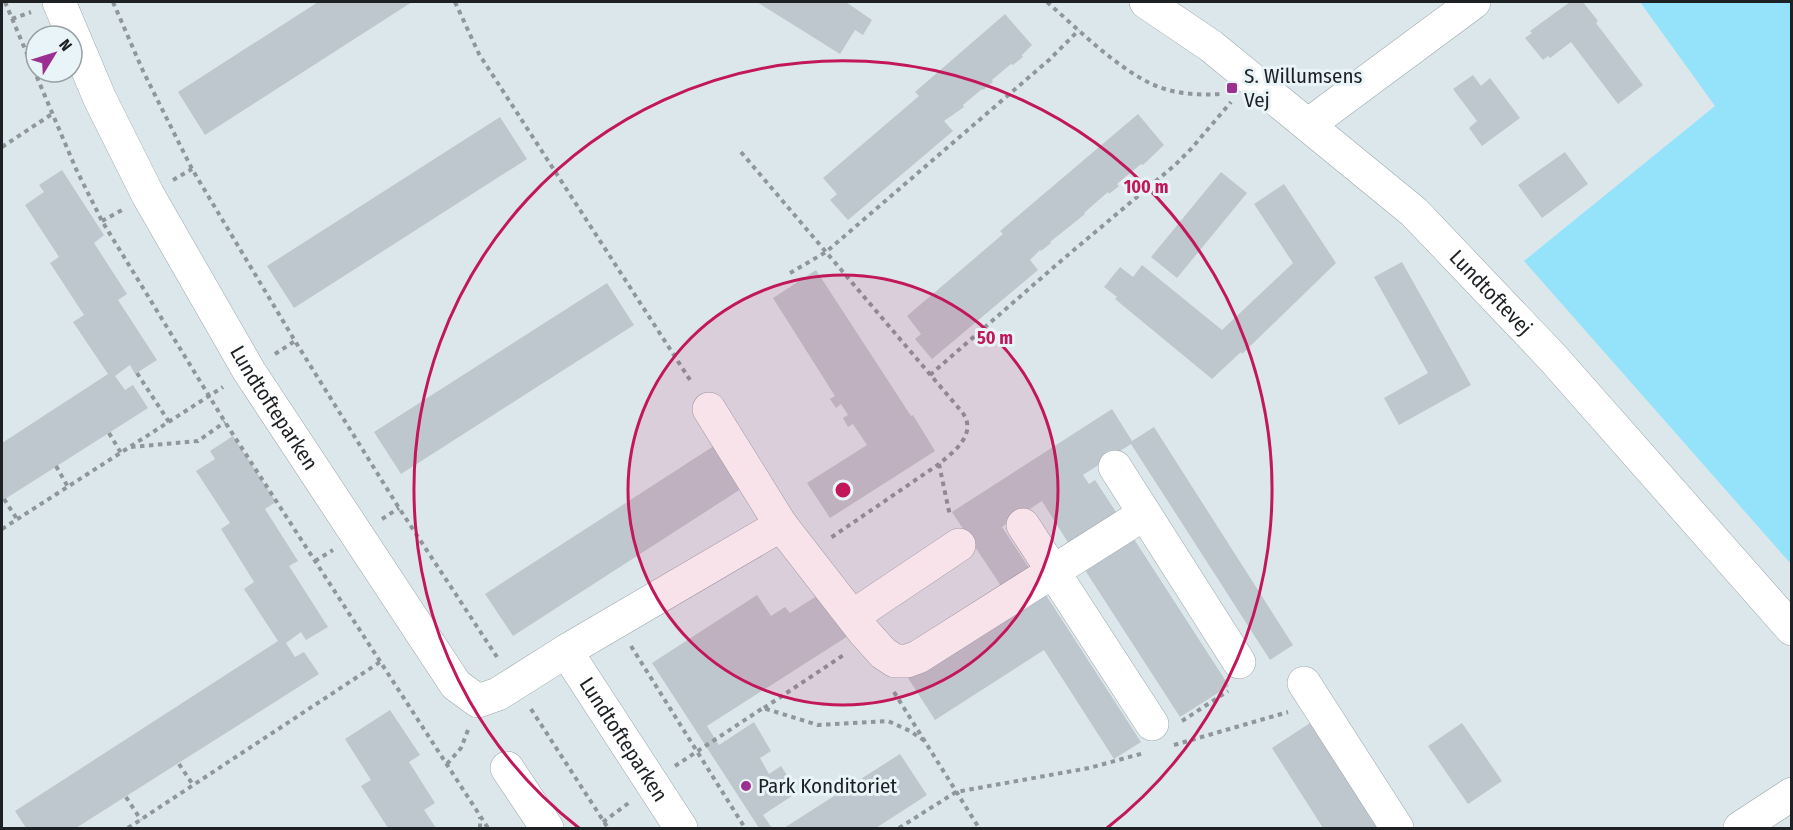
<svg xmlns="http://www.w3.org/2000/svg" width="1793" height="830" viewBox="0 0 1793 830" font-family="'Fira Sans Condensed',sans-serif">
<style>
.green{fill:#94e3fb}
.building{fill:#bfc7ce}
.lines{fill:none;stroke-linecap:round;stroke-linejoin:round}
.minor-casing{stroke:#9ca7ab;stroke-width:34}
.path{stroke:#8f979a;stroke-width:4;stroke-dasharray:4.5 4.5;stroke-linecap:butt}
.minor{stroke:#fff;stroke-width:33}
.ring{fill:none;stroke:#c2185b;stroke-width:3}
.poi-dot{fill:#9b3091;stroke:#e9f4f8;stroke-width:2}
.labels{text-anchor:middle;stroke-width:6;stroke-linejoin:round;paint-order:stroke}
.poi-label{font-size:21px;fill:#1d2123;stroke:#e9f4f8;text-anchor:start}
.street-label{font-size:21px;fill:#1d2123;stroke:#e9f4f8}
.centre{fill:#c2185b;stroke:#e9f4f8;stroke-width:3}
.ring-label{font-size:18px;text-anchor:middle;font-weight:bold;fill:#c2185b;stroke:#e9f4f8;stroke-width:6;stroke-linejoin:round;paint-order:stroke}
</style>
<rect width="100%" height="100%" fill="#dce7eb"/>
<polygon class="green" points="1640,2 1791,2 1791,564 1524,261 1715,106"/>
<g class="building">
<polygon points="318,2 412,2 205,135 178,92"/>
<polygon points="757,2 846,2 872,20 863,35 855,30 840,54"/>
<polygon points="1570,2 1583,2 1598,21 1596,23 1643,85 1618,104 1571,42 1550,58 1548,56 1543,60 1525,38 1532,33 1530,31"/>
<polygon points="1005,14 1032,45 1022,55 1023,57 1013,65 1011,64 992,80 993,82 983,90 982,89 963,105 964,107 944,121 953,131 848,220 830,200 837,194 823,178 919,96 915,92"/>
<polygon points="1473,75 1481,86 1490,78 1520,118 1482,146 1469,128 1477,121 1453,89"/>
<polygon points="1138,114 1164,145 1143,165 1141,164 1117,184 1119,186 1109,194 1108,192 1084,213 1085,214 1050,242 1051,243 1041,251 1040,250 1030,260 1038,270 932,359 915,339 921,334 907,316 1003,234 1000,231"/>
<polygon points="500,117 527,159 294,308 267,266"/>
<polygon points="1565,152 1588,184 1542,218 1518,185"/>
<polygon points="62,170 104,235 94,243 127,294 118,300 157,360 135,374 130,365 115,376 125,390 133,385 148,408 2,501 2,443 108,374 73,322 84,315 50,263 59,257 25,205 44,192 39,185"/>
<polygon points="1221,172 1247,193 1177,278 1151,257"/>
<polygon points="1284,184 1336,263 1242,354 1241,352 1212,379 1115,299 1117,297 1104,287 1120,267 1133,277 1142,265 1222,330 1293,263 1254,204"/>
<polygon points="1402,262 1471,385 1399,425 1384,398 1428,373 1374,277"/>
<polygon points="816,270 911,416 913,415 935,451 830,518 807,483 867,445 853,424 848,427 843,418 848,415 841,404 836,408 830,399 835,396 773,298"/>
<polygon points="607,283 634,325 401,474 374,432"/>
<polygon points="1112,409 1132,441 1154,427 1293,645 1270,660 1131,444 1083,475 1089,484 1095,480 1120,518 1072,549 1042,501 1002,527 1033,574 1005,592 952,512"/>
<polygon points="233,436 276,502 265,509 298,561 289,566 328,627 306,640 301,632 286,643 295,657 304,652 319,674 76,828 26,828 15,811 278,641 244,589 254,582 221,529 230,523 196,471 215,459 210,451"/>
<polygon points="720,442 747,485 513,636 485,594"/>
<polygon points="1132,536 1229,686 1180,717 1083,567"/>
<polygon points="1044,592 1141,742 1114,759 1044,650 935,720 908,678"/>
<polygon points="820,594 848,636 707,726 719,745 754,722 771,751 760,758 769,774 781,766 798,792 763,815 772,828 759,828 652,663 757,595 771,616 785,607 790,613"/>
<polygon points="390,710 420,755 409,762 435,803 424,810 436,828 388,828 361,786 371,780 345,739"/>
<polygon points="1313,721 1381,828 1323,828 1272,748"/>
<polygon points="1462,723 1502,781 1468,804 1428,746"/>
<polygon points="900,754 927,795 876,828 784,828"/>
</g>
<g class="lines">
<g class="minor-casing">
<g id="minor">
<path id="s1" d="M59 2 100 99 148 195 249 371 456 685 478 701 498 694 566 651 681 828"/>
<path id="s2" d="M1146 2 1211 46 1414 212 1553 358 1792 629"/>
<polyline points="1308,125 1474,2"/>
<polyline points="709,409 781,525 865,633 883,653 895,661 907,661 918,657 1144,514"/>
<polyline points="1115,467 1239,662"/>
<polyline points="1023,525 1152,724"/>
<polyline points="853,616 959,545"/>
<polyline points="566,651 781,525"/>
<polyline points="1304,683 1397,828"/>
<polyline points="507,768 547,828"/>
<polyline points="1740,828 1792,794"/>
</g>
</g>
<g class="path">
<polyline points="5,2 76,169 102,221 225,422 488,828"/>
<polyline points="113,2 143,71 192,169 295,341 399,508 497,657"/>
<polyline points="455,2 479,54 692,383"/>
<path d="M1047 2C1078 29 1108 60 1144 80 1166 93 1195 96 1220 94"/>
<polyline points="12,19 31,12"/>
<polyline points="2,147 52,114"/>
<path d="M741 152 962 412C978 433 955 451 939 464L829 539"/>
<polyline points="173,180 192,169"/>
<polyline points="102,221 122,210"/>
<polyline points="790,273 826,252 1049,60 1079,30"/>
<polyline points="275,354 295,341"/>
<polyline points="137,373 169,422"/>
<polyline points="930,375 1062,260 1175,165 1191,149 1231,102"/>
<polyline points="109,433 121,453"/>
<polyline points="131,447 198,441 225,422"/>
<polyline points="939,464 950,516"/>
<polyline points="56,466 68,487"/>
<polyline points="4,499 17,519"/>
<polyline points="382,519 399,508"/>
<polyline points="2,529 223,387"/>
<polyline points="315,561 333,550"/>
<polyline points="631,646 745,828"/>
<polyline points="894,692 979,828"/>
<polyline points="764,708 845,654"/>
<polyline points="531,709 608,828"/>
<polyline points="1182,721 1228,691"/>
<polyline points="1174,745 1288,712"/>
<polyline points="179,764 193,785"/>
<polyline points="447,764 461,748 468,730"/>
<polyline points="675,766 763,708 818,725 888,721 910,731 925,741"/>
<polyline points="126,797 141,820"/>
<polyline points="603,822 630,802"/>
<polyline points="128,828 380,662"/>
<polyline points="480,828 480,817"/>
<polyline points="899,828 956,792 1089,768 1144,753"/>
</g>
<use href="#minor" class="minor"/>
</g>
<circle cx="843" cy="490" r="215" fill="#c2185b" fill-opacity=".12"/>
<g class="ring">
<circle cx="843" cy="490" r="215"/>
<path d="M579 828A429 429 0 1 1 1107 828"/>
</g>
<g class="poi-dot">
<rect x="1226" y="82" width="12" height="12" rx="3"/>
<circle cx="746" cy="786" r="6"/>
</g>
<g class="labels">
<g class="poi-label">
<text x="1244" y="83">S. Willumsens<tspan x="1244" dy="24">Vej</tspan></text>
<text x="758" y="793">Park Konditoriet</text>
</g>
<g class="street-label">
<text dy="7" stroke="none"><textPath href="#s2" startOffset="452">Lundtoftevej</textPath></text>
<text dy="7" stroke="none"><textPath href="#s1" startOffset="460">Lundtofteparken</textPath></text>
<text dy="7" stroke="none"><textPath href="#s1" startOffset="1026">Lundtofteparken</textPath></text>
</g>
</g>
<circle cx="843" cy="490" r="9" class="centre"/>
<g class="ring-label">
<text x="1146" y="193">100 m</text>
<text x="995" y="344">50 m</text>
</g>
<rect width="1793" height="830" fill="none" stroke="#1d2123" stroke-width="6"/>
<g transform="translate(54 54) rotate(52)"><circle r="28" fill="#e9f4f8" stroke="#97a0a3" stroke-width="1.5"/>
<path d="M0-4.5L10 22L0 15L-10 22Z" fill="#9b3091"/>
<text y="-9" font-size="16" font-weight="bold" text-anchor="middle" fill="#1d2123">N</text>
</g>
</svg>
